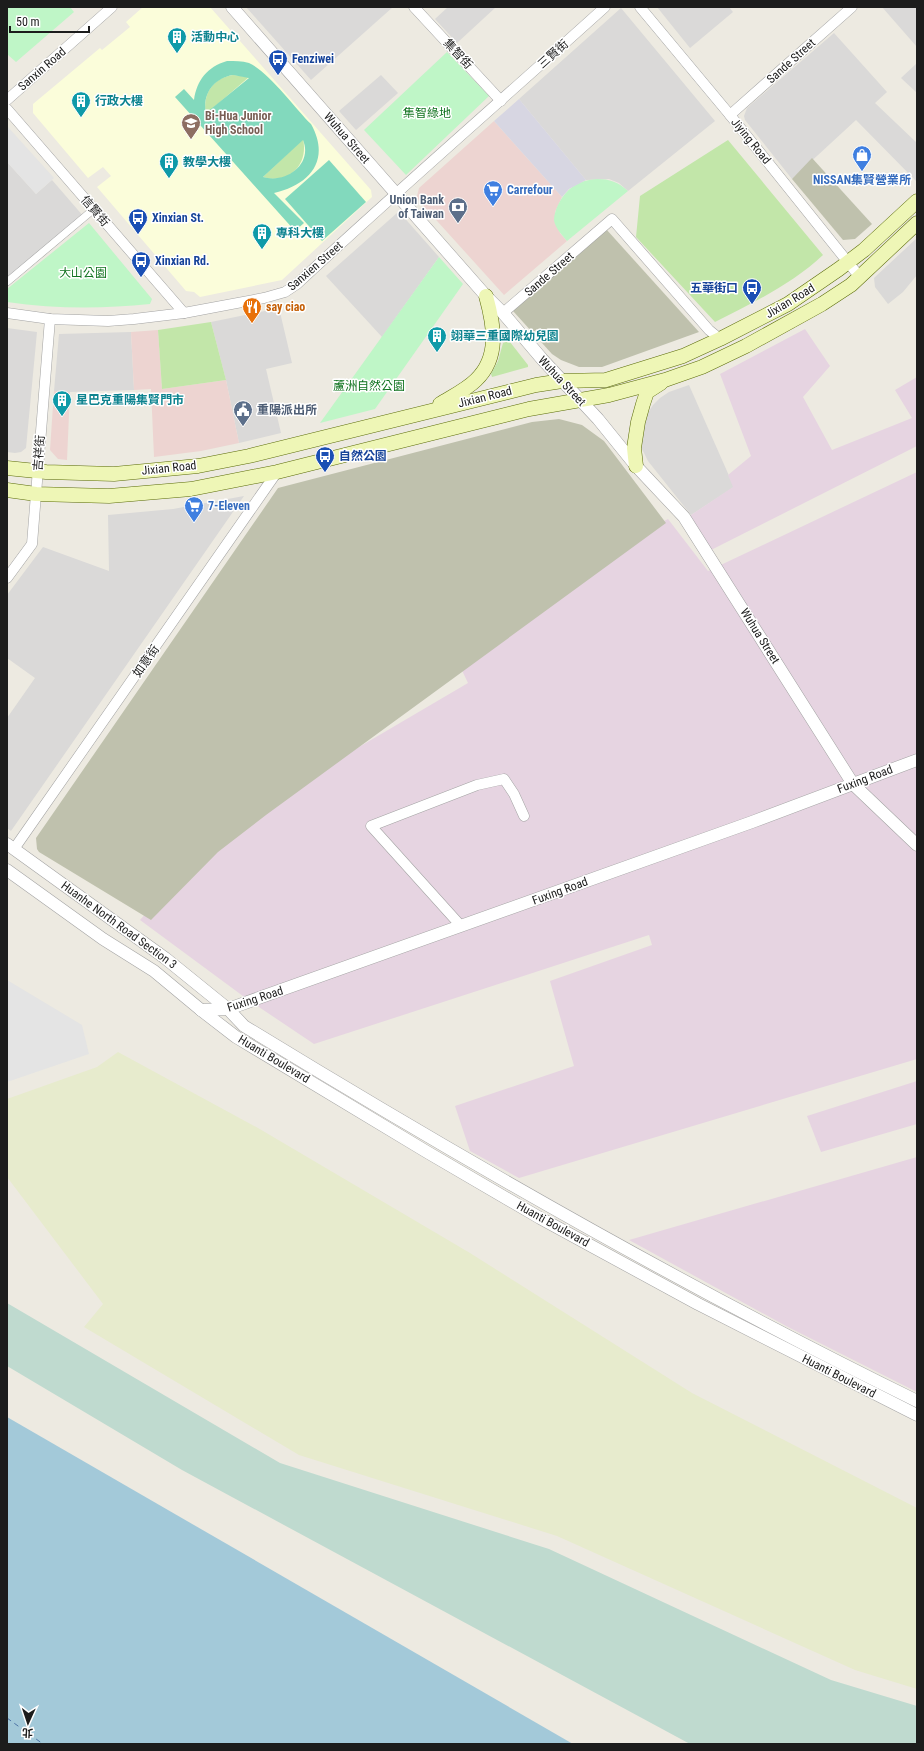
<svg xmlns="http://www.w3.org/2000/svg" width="924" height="1751" viewBox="0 0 924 1751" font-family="'Roboto Condensed','Noto Sans TC',sans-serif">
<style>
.residential{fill:#dad9d8}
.commercial{fill:#edd4d1}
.industrial{fill:#e6d4e1}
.education{fill:#fbfdda}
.construction{fill:#bfc1ad}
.farmland{fill:#e7ebcd}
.grass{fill:#c2e6a9}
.wetland{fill:#bfdacf}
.park{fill:#bff6c7}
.pitch{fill:#82d9bd;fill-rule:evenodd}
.parking{fill:#e4e4e4}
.plaza{fill:#d7d6e2}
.water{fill:#a3c9d9}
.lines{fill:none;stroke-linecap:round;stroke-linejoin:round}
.ferry{stroke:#4d74a6;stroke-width:1;stroke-dasharray:5 4;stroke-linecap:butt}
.pedestrian-casing{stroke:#a3a3a3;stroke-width:8}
.minor-casing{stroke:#a3a3a3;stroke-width:11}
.tertiary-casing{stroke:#a3a3a3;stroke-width:13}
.secondary-casing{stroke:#5b6c09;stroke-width:15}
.pedestrian{stroke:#fff;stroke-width:7}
.minor{stroke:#fff;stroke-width:10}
.tertiary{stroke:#fff;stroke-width:12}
.secondary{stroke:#eef6b6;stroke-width:14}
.labels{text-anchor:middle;stroke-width:3;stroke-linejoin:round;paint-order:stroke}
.culture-label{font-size:12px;font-weight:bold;fill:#0d838f;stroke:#fff;text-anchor:start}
.street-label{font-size:12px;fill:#1c1c1c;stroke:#fff}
.transit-label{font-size:12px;font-weight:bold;fill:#164399;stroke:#fff;text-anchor:start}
.park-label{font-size:12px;fill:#10731f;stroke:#fff}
.education-label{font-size:12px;font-weight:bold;fill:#785e54;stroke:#fff;text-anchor:start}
.shop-label{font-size:12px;font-weight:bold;fill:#366cbe;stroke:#fff;text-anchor:start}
.service-label{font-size:12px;font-weight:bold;fill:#4e5e75;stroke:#fff;text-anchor:end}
.food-label{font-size:12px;font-weight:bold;fill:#c56008;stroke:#fff;text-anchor:start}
</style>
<rect width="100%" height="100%" fill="#edeae1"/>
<g class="residential">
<polygon points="246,7 393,7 311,80"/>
<polygon points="448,7 496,7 457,43 435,19"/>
<polygon points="657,7 729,7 733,12 690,48"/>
<polygon points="882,7 917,7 917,47"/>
<polygon points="621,8 715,121 628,191 619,183 609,179 586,180 519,99"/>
<polygon points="834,33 887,92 875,103 917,143 916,181 856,120 792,179 745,120 744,116 747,108"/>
<polygon points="917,63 917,93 901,78"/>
<polygon points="381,75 398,93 356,130 339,111"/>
<polygon points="7,162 36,194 52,180 84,217 7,282"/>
<polygon points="397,213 401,214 439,257 382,337 326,276"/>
<polygon points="917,238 917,275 903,292 888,304 875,287 874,278"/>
<polygon points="279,308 292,363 266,369 281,433 239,443 226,380 211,322"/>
<polygon points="7,328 37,332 26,448 21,452 15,453 7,452"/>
<polygon points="131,332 134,390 70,392 54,391 59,334"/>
<polygon points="689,385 734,487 691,515 648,461 640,445 644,419 653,405 660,398 669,392"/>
<polygon points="244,496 11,831 7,828 7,718 35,678 7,658 7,595 43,547 109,571 108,515 173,509"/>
</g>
<g class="commercial">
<polygon points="494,121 562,197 555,212 560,233 567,241 504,295 419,201 417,196 419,188"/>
<polygon points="158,330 162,389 226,380 239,443 201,451 154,457 151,389 134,390 131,332"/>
<polygon points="54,391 70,392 67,460 58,459 50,450"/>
</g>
<g class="industrial">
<polygon points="805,329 830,366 803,397 832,450 912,418 895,390 917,377 917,446 711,550 688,520 691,515 733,487 728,475 751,456 720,374"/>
<polygon points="917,472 917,1059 519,1178 470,1151 455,1106 574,1066 550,981 652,945 649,935 314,1044 247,999 140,920 205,847 250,811 468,683 458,662 654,526 668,519 708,571"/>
<polygon points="917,1081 917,1124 821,1152 807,1116"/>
<polygon points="917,1157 917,1392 786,1326 629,1240"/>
</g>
<polygon class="education" points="143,7 210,7 371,190 372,197 282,280 200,297 194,292 186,291 97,187 111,176 103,167 88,178 33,113 33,104 100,48 102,50 130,27 126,22"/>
<g class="construction">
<polygon points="812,158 872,224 855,239 843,240 792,179"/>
<polygon points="606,229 699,332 602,367 579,367 561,360 552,354 513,311"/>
<polygon points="559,419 582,425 604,441 666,523 266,815 218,852 151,920 39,852 37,849 36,838 278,488 532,422"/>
</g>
<polygon class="farmland" points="118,1052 258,1128 470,1253 692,1393 917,1508 917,1689 855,1670 557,1536 299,1455 84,1327 103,1304 7,1177 7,1099 97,1067"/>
<g class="grass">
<path d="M233 75 249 77 206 114C202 94 213 78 233 75Z"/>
<path d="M303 139C309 165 288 185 263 177Z"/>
<path d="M728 140 823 255C792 284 753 303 715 322L636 237 640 196Z"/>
<polygon points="211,322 226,380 162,389 158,330"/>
<polygon points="506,342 510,342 528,365 528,367 492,377 491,374 498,361 503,343"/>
</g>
<polygon class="wetland" points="7,1303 280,1463 549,1549 831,1680 917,1706 917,1744 690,1744 182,1470 7,1366"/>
<g class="park">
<polygon points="7,7 70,7 74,12 16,62 7,54"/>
<polygon points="447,52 489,96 406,175 364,130"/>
<path d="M597 179C610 179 618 182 628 191L567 241C562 235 555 228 554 220 554 215 556 209 558 205 566 188 579 180 597 179Z"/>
<path d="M89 223 152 299 150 304C102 309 55 309 7 302V289Z"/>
<polygon points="439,257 463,284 375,409 320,423"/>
</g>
<g class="pitch">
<path d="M227 61C235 61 242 61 249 63 268 71 295 108 311 124 331 160 310 185 274 193L304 223 295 231 175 97 184 89 194 100C197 80 207 67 227 61ZM233 75 249 78 206 113C202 94 214 78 233 75ZM303 140C313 164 286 184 263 177Z"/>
<polygon points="329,160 366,202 322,241 285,199"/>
</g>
<g class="parking">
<polygon points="7,126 54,178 36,194 7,162"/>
<polygon points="7,980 82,1025 89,1054 7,1082"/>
</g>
<polygon class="plaza" points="519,99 586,180 569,189 562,197 494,121"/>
<polygon class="water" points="7,1417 573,1744 7,1744"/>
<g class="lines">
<polyline class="ferry" points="7,1718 43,1744"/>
<g class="pedestrian-casing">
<polyline id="pedestrian" points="7,282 94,209"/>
</g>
<g class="minor-casing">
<g id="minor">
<polyline points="414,7 501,101"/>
<polyline points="640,7 730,115 859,276"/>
<polyline points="7,100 112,7"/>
<polyline points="7,109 184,313"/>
<polyline points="730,115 852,7"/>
<path d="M7 313 50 319 108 321 134 319 184 313 264 298 285 292 297 284C398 190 502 100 605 7"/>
<polyline points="503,313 612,219 709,330 720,339"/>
<polyline points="7,578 32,544 50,319"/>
<polyline points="14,849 277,472"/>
<polyline points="461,926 371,826 477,785 504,779 514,794 524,816"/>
</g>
</g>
<g class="tertiary-casing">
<g id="tertiary">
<polyline points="232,7 486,296 503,313 542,359 598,419 636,466 684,517 853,784 917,845"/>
<path d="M7 844 165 958 228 1009 244 1026C463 1160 686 1288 917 1401"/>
<polyline points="7,870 103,939 154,971 201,1010 236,1037 427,1152 540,1218 698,1304 917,1415"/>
<polyline points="201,1010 228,1009 752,822 917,760"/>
</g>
</g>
<g class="secondary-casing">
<g id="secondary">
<path d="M440 404C451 397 466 390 476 380 500 357 494 325 486 296"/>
<polyline points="636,466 634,448 638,422 643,404 647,392 661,383"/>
<polyline points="7,468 46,472 114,474 198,466 249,456 536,385 562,381 606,380 683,356 720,339 788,304 839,269 864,250 917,201"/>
<polyline points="7,490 36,494 109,496 191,489 277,472 529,409 609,395 665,380 702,367 746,346 822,304 851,285 917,223"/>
</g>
</g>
<use href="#pedestrian" class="pedestrian"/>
<use href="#minor" class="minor"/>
<use href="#tertiary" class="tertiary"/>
<use href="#secondary" class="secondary"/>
</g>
<defs>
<g id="building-pin" transform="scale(1)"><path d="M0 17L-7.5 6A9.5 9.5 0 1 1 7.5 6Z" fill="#0f9aa8" stroke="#fff"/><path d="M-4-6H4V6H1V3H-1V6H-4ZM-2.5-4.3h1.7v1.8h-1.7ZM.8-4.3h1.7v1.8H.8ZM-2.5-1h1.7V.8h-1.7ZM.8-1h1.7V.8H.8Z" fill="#fff"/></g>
<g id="bus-pin" transform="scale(1)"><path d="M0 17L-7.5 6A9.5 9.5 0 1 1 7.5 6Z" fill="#1a4fb4" stroke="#fff"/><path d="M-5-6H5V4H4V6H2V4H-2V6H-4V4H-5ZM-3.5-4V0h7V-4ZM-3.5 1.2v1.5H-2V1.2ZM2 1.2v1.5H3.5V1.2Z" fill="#fff"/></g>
<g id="school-pin" transform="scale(1)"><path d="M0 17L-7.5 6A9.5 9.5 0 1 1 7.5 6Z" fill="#8d6e63" stroke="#fff"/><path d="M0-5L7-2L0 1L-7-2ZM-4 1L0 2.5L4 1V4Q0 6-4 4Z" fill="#fff"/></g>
<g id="shop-pin" transform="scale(1)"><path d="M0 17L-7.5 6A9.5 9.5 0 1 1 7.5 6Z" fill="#3f7fe0" stroke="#fff"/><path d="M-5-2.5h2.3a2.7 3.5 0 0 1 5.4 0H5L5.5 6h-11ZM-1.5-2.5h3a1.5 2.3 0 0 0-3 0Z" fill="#fff"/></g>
<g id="supermarket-pin" transform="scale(1)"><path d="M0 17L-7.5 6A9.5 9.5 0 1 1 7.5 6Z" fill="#3f7fe0" stroke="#fff"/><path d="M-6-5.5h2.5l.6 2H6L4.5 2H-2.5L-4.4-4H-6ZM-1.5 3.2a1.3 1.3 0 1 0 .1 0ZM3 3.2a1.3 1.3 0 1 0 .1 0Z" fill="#fff"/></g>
<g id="bank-pin" transform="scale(1)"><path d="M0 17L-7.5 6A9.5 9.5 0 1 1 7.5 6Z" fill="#5c6f8a" stroke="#fff"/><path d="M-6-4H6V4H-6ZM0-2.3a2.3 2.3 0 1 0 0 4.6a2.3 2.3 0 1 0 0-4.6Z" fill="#fff"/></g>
<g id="restaurant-pin" transform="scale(1)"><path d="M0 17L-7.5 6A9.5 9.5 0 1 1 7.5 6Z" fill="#e8710a" stroke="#fff"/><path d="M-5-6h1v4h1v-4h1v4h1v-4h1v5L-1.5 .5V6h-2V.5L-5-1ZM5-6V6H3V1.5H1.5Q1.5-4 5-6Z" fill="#fff"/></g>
<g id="civic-pin" transform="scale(1)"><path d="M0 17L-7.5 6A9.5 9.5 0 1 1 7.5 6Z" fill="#5c6f8a" stroke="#fff"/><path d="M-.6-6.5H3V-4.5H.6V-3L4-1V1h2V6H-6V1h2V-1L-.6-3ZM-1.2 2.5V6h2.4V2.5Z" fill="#fff"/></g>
</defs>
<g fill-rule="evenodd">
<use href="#building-pin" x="177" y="37"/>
<use href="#bus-pin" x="278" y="59"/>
<use href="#building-pin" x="81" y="101"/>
<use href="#school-pin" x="191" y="123"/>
<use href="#shop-pin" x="862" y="155"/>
<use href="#building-pin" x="169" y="162"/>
<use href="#supermarket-pin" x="493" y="190"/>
<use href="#bank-pin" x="458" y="207"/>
<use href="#bus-pin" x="138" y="218"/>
<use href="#building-pin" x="262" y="233"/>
<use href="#bus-pin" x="141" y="261"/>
<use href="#bus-pin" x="752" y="288"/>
<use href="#restaurant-pin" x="252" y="307"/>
<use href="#building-pin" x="437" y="336"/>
<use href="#building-pin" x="62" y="400"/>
<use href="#civic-pin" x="243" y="410"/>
<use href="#bus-pin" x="325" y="456"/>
<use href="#supermarket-pin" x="194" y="506"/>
</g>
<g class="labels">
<g class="culture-label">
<text x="191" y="41">活動中心</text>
<text x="95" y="105">行政大樓</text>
<text x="183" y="166">教學大樓</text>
<text x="276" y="237">專科大樓</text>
<text x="451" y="340">翊華三重國際幼兒園</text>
<text x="76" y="404">星巴克重陽集賢門市</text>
</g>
<g class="street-label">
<text transform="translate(458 54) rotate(47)" y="4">集智街</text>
<text transform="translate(553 54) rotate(-42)" y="4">三賢街</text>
<text transform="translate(791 61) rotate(-42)" y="4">Sande Street</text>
<text transform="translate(42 69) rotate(-41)" y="4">Sanxin Road</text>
<text transform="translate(347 138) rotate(49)" y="4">Wuhua Street</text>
<text transform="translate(751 141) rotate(51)" y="4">Jiying Road</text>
<text transform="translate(95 211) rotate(49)" y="4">信賢街</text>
<text transform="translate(315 266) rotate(-41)" y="4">Sanxien Street</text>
<text transform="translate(549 274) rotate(-41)" y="4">Sande Street</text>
<text transform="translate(790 301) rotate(-31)" y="4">Jixian Road</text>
<text transform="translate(562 381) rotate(47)" y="4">Wuhua Street</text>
<text transform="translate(485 397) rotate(-14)" y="4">Jixian Road</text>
<text transform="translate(39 453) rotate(-86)" y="4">吉祥街</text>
<text transform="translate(169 468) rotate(-6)" y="4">Jixian Road</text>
<text transform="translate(760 636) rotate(58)" y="4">Wuhua Street</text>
<text transform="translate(146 661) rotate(-55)" y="4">如意街</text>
<text transform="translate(865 779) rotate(-21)" y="4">Fuxing Road</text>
<text transform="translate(560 891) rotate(-20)" y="4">Fuxing Road</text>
<text transform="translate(119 925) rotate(36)" y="4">Huanhe North Road Section 3</text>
<text transform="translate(255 999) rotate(-18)" y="4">Fuxing Road</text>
<text transform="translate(274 1059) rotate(31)" y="4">Huanti Boulevard</text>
<text transform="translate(553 1224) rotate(29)" y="4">Huanti Boulevard</text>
<text transform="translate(839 1376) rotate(27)" y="4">Huanti Boulevard</text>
</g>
<g class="transit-label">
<text x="292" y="63">Fenziwei</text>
<text x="152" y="222">Xinxian St.</text>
<text x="155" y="265">Xinxian Rd.</text>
<text x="738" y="292" text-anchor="end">五華街口</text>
<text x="339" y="460">自然公園</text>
</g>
<g class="park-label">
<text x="427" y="117">集智綠地</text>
<text x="83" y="277">大山公園</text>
<text x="369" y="390">蘆洲自然公園</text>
</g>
<g class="education-label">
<text x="205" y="120">Bi-Hua Junior<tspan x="205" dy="14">High School</tspan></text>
</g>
<g class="shop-label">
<text x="862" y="184" text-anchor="middle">NISSAN集賢營業所</text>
<text x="507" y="194">Carrefour</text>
<text x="208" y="510">7-Eleven</text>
</g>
<g class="service-label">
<text x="444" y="204">Union Bank<tspan x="444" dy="14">of Taiwan</tspan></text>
<text x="257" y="414" text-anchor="start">重陽派出所</text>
</g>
<g class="food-label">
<text x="266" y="311">say ciao</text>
</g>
</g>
<rect width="924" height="1751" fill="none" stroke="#1c1c1c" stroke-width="16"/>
<g transform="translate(28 1723) rotate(183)" stroke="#ffffff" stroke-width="3" paint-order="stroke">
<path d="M0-3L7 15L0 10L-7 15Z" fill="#1c1c1c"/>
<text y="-6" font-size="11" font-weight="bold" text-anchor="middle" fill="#1c1c1c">北</text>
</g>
<path d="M10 26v6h79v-6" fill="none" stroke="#1c1c1c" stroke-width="2"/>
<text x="16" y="26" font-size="12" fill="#1c1c1c" stroke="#ffffff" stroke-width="3" paint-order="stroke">50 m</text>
</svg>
